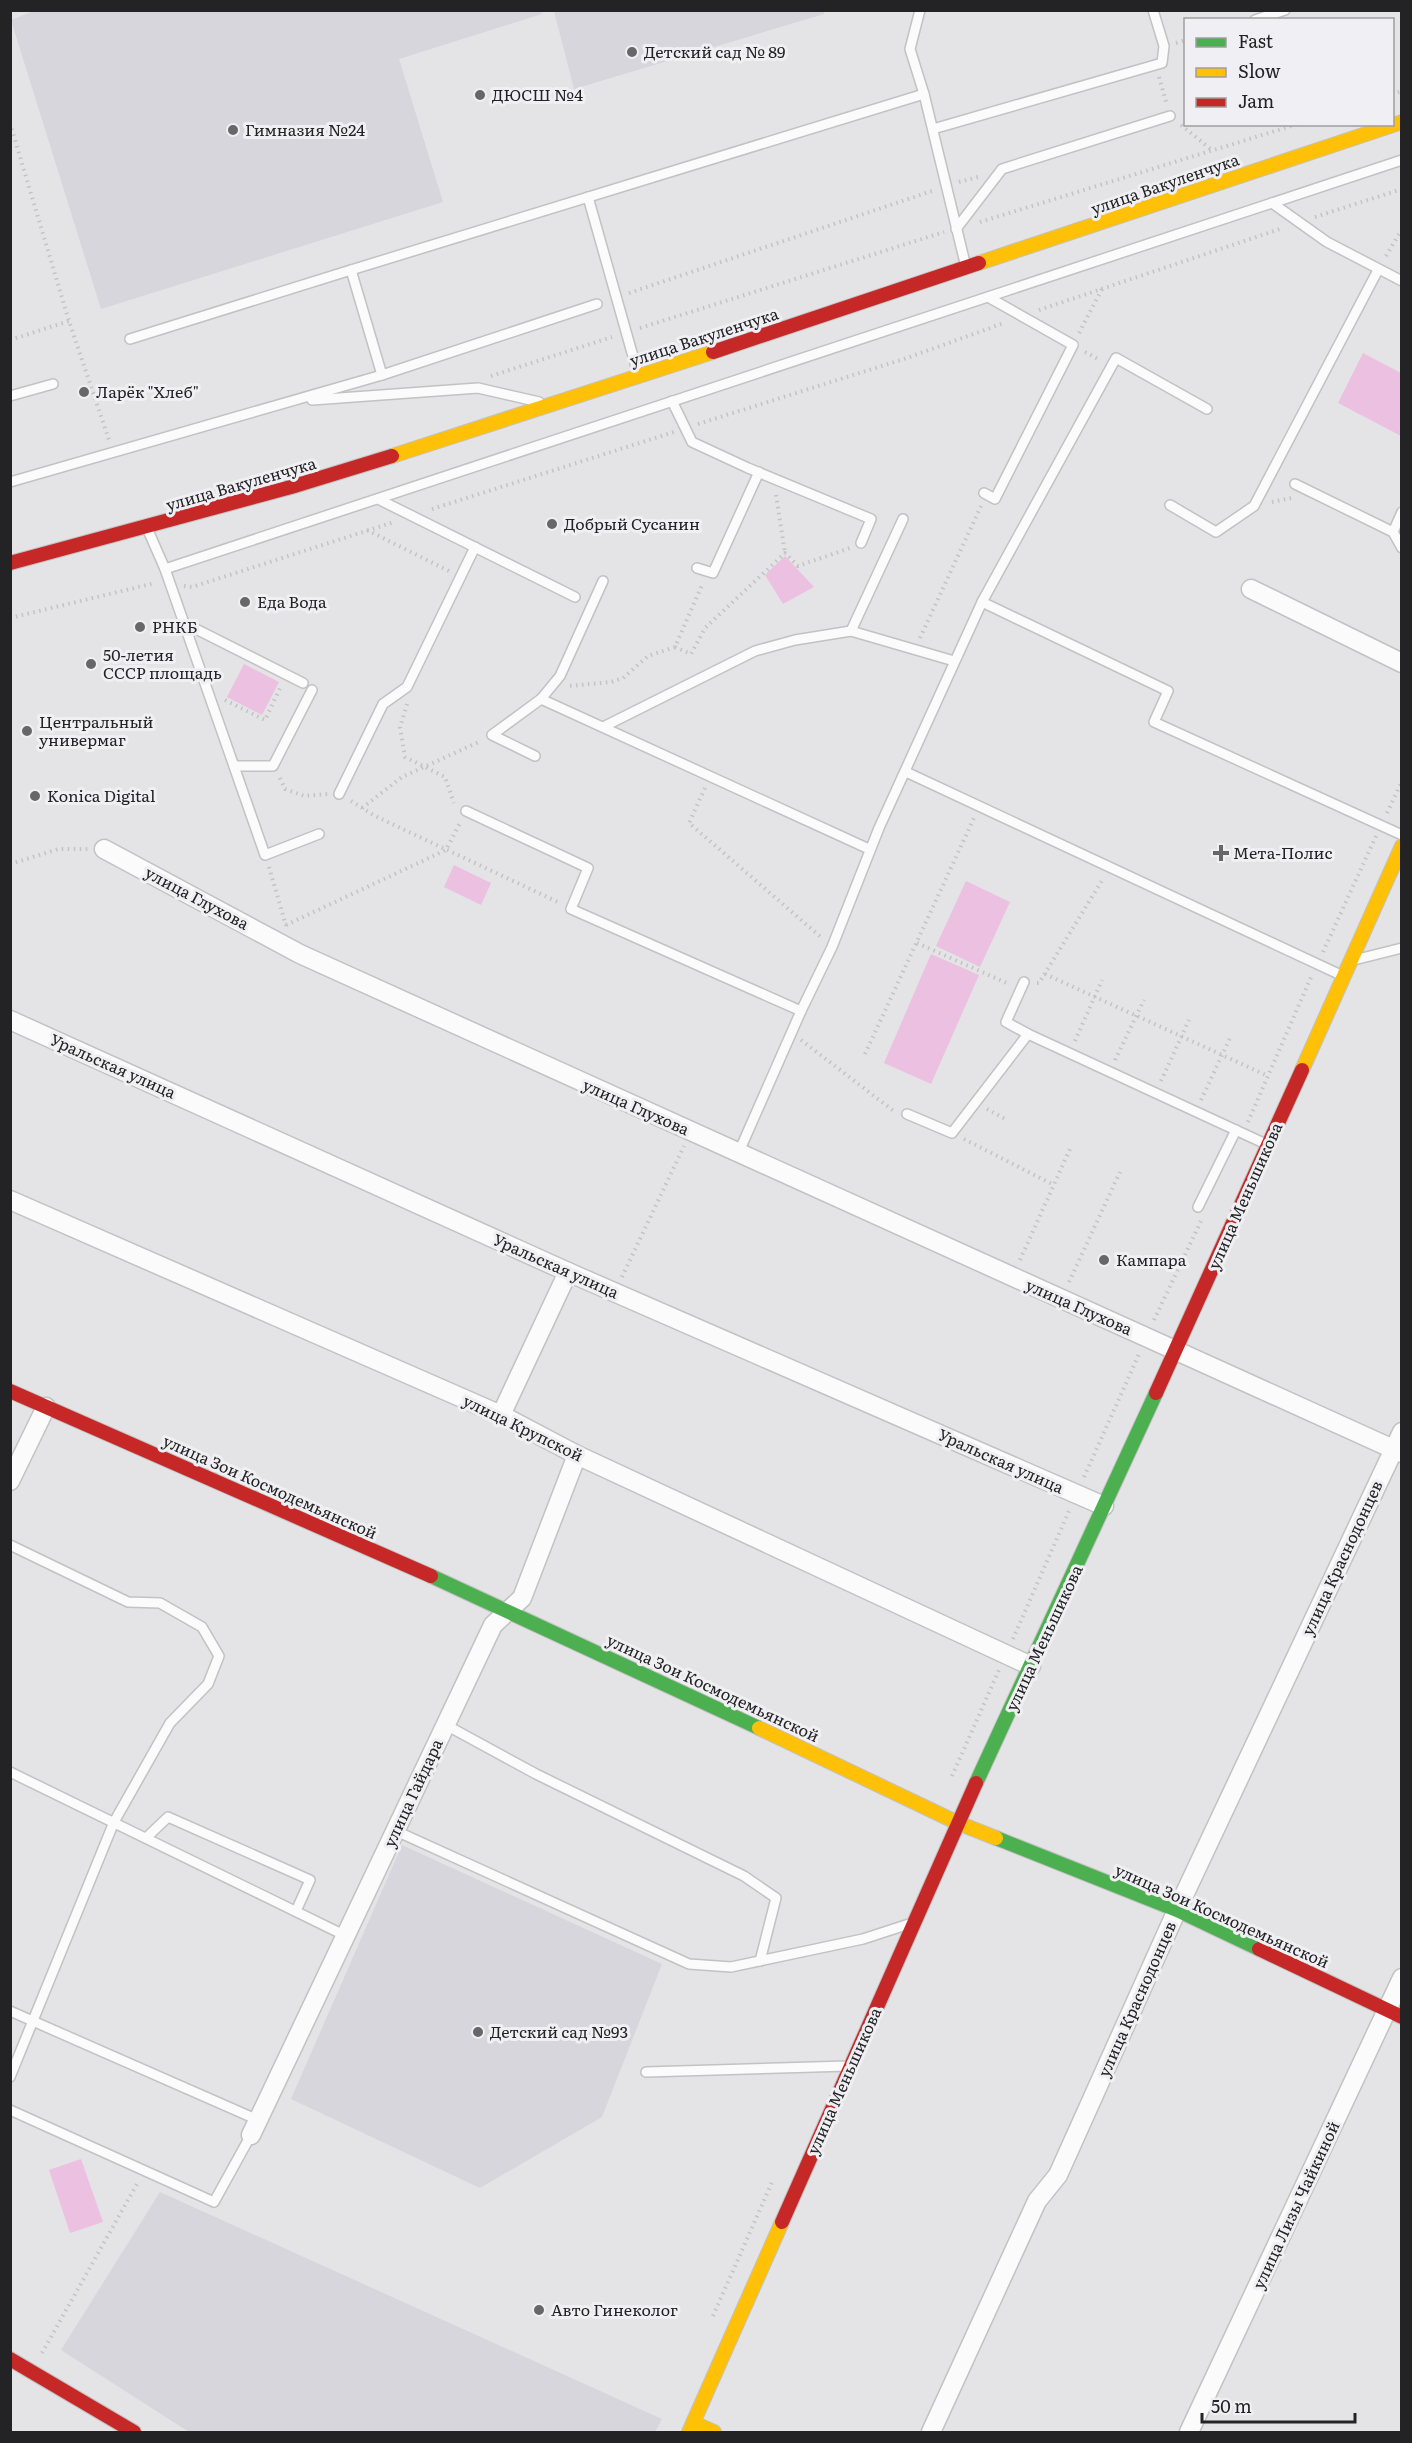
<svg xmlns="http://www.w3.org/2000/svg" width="1412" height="2443" viewBox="0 0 1412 2443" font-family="Literata,serif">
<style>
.built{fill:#d6d6dc}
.green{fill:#ecc0e0}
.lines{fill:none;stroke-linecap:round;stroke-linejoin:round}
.lane-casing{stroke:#c2c2c3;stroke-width:12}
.street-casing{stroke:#c2c2c3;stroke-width:21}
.fast-casing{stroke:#c2c2c3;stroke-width:16}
.slow-casing{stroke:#c2c2c3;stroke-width:16}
.jam-casing{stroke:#c2c2c3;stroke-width:16}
.path{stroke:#c3c3c3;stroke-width:4;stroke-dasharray:1.5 4.5;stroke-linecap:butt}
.lane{stroke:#fbfbfb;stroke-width:9}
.street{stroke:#fbfbfb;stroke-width:18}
.fast{stroke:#4caf50;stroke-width:14}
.slow{stroke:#ffc107;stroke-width:14}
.jam{stroke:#c62828;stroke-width:14}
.poi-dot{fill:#676668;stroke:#f0f0f4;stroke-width:2}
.labels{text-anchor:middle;stroke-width:6;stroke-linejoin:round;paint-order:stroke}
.poi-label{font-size:16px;fill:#232224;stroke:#f0f0f4;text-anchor:start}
.street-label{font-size:16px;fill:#232224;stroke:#f0f0f4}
</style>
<rect width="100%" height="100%" fill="#e4e4e6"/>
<g class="built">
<polygon points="36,10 541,10 542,14 399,59 443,202 101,309 11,20"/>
<polygon points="824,11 824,14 574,89 554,11"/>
<polygon points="402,1845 662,1964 602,2117 480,2188 291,2099"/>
<polygon points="160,2192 662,2419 655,2432 189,2432 61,2350"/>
</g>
<g class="green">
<polygon points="1363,353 1401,373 1401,436 1338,403"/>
<polygon points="785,556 814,587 783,604 765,575"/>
<polygon points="244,664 279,682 262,715 227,697"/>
<polygon points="454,865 491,883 481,905 444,887"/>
<polygon points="966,881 1010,902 980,967 936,946"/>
<polygon points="931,954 979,975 931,1084 884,1063"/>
<polygon points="81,2159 103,2222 70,2233 49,2170"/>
</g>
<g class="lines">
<g class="lane-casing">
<g id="lane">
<polyline points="920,10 910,49 924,94"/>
<polyline points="1255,20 1285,10"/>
<polyline points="933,129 1162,63 1164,46 1153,10"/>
<polyline points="588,197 638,374"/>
<polyline points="1272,203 1327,242 1402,281"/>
<polyline points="956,229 1002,169 1170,116"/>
<polyline points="130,339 351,270"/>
<polyline points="382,375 351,270 924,94 966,267"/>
<polyline points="10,396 53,384"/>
<polyline points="312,400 478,388 539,402"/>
<polyline points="672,401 692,442 748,468 871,519 861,543"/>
<polyline points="10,482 382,375 597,304"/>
<polyline points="1295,484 1393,532 1402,548"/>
<polyline points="984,493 995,499 1073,345 988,297"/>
<polyline points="378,499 575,597"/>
<polyline points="1170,505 1216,532 1254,506 1378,270"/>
<polyline points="147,528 165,569 265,855 319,834"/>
<polyline points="1393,532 1402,512"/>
<polyline points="697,568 713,573 759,472"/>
<polyline points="165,569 1402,160"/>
<polyline points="982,602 1168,691 1154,722 1402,835"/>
<polyline points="184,623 303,683"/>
<polyline points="851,631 903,519"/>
<polyline points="541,699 560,676 603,581"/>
<polyline points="603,727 755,651 795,640 851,631 954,661"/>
<polyline points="535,756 492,735 541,699 869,849"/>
<polyline points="234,766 273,766 312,690"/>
<polyline points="906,772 1343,976"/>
<polyline points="339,794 383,704 407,687 475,547"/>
<polyline points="466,811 588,868 571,909 801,1011 832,947 879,828 982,602 1116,358 1207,409"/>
<polyline points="1354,960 1402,948"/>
<polyline points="1024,982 1006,1022 1028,1034"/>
<polyline points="907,1114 952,1133 1028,1034 1268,1145"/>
<polyline points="738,1154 801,1011"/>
<polyline points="1198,1207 1236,1130"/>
<polyline points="10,1545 128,1602 160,1603 202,1627 219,1656 208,1684 170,1723 114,1822 10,2077"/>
<polyline points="446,1725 536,1774 744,1876 776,1898 760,1961"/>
<polyline points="10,1772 346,1936"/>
<polyline points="396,1831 689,1964 731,1967 863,1939 909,1924"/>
<polyline points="146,1838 168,1817 310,1880 296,1911"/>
<polyline points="10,2011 258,2120"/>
<polyline points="646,2072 848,2066"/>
<polyline points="10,2110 214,2202 251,2135"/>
</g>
</g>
<g class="street-casing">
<g id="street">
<polyline points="1251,589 1402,663"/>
<polyline points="104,849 300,954 1402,1453"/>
<polyline points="10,1020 568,1272 1104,1506"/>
<polyline points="10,1200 501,1415 577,1455 1031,1666"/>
<polyline points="501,1415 568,1272"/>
<polyline points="10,1481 46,1407"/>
<polyline points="251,2135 493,1625 522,1598 577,1455"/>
<polyline points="931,2432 1037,2201 1058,2175 1177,1910 1402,1432"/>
<polyline points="1189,2432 1402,1978"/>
</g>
</g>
<g class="fast-casing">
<g id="fast">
<polyline points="431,1576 759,1728"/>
<polyline points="976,1783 1156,1393"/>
<polyline points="996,1838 1177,1910 1259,1949"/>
</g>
</g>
<g class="slow-casing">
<g id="slow">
<polyline points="979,263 1402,122"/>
<polyline points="392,456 713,352"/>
<polyline points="1302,1070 1402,846"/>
<polyline points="759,1728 958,1823 996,1838"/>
<polyline points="694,2423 714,2432"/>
<polyline points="689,2432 782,2222"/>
</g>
</g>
<g class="jam-casing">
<g id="jam">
<polyline points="713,352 979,263"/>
<polyline points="10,563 291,487 392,456"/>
<polyline points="10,1391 431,1576"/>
<polyline points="1156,1393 1302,1070"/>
<polyline points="1259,1949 1402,2017"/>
<polyline points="782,2222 976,1783"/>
<polyline points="10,2359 134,2432"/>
</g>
</g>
<g class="path">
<polyline points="1176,43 1186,40"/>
<polyline points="1159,77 1167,105"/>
<polyline points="1392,94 1402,91"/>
<polyline points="10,123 69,321 109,440"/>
<polyline points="1181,125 1213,151"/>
<polyline points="959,182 978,177"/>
<polyline points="1315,217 1402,189"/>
<polyline points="980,222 1298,124"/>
<polyline points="1386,256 1402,229"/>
<polyline points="629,293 935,190"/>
<polyline points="1039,310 1283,228"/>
<polyline points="640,328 944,232"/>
<polyline points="1079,333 1102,289"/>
<polyline points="10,340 69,321"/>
<polyline points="1085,352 1100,360"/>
<polyline points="491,376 612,337"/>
<polyline points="698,424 907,358 1004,323"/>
<polyline points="776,495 785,553"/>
<polyline points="1272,502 1291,498"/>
<polyline points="432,509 674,432"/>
<polyline points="367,530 449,571"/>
<polyline points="184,586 192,587 394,522"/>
<polyline points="10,618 155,583"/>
<polyline points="920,638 981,506"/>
<polyline points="675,647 691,654 705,628 785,553 798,566 850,548"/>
<polyline points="570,686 611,682 623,678 648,656 675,647 703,583"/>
<polyline points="225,700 265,720 281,686"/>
<polyline points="407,704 400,727 405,757 445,777 454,803"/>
<polyline points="280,778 285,789 304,796 328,794"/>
<polyline points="705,788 689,823 822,938"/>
<polyline points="351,801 375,816 560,903"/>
<polyline points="362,808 402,777 481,741"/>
<polyline points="1387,813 1402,781"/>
<polyline points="10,864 59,849 88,849"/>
<polyline points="269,867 286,926"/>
<polyline points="286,925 446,850 460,823"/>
<polyline points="917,943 1009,984"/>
<polyline points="1323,952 1376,836"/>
<polyline points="1045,974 1268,1076"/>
<polyline points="1037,983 1039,983 1103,879"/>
<polyline points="801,1040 895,1112"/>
<polyline points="1075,1041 1102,980"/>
<polyline points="865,1054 974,818"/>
<polyline points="1115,1060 1144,1000"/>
<polyline points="1161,1081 1189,1020"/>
<polyline points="1201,1100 1230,1038"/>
<polyline points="987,1109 1007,1120"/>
<polyline points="1248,1122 1312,975"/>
<polyline points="964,1139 1054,1185"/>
<polyline points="1020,1260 1070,1149"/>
<polyline points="622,1277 684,1146"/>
<polyline points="1069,1282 1120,1172"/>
<polyline points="1154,1320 1201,1221"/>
<polyline points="1084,1477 1140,1352"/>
<polyline points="1013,1639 1069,1511"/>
<polyline points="952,1776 999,1670"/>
<polyline points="713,2316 773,2180"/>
<polyline points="42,2353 138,2182"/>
</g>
<use href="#lane" class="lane"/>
<use href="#street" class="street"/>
<use href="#fast" class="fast"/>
<use href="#slow" class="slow"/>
<use href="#jam" class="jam"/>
</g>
<g class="poi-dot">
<circle cx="632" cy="52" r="6"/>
<circle cx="480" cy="95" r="6"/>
<circle cx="233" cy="130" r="6"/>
<circle cx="84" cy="392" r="6"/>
<circle cx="552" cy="524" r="6"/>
<circle cx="245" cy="602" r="6"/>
<circle cx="140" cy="627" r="6"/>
<circle cx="91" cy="664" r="6"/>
<circle cx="27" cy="731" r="6"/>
<circle cx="35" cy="796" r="6"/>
<path d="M1218 844h6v6h6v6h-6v6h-6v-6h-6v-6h6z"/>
<circle cx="1104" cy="1260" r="6"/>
<circle cx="478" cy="2032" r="6"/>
<circle cx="539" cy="2310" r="6"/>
</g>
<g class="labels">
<g class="poi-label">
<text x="644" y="58">Детский сад № 89</text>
<text x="492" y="101">ДЮСШ №4</text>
<text x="245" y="136">Гимназия №24</text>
<text x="96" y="398">Ларёк "Хлеб"</text>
<text x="564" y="530">Добрый Сусанин</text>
<text x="257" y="608">Еда Вода</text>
<text x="152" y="633">РНКБ</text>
<text x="103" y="661">50-летия<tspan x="103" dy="18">СССР площадь</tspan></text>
<text x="39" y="728">Центральный<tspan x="39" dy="18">универмаг</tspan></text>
<text x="47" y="802">Konica Digital</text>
<text x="1233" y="859">Мета-Полис</text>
<text x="1116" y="1266">Кампара</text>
<text x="490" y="2038">Детский сад №93</text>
<text x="551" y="2316">Авто Гинеколог</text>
</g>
<g class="street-label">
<text transform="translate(1165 184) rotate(-19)" y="6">улица Вакуленчука</text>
<text transform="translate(704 337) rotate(-18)" y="6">улица Вакуленчука</text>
<text transform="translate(241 484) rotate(-16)" y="6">улица Вакуленчука</text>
<text transform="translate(197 898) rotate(28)" y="6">улица Глухова</text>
<text transform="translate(113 1066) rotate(24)" y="6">Уральская улица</text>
<text transform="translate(636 1107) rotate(24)" y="6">улица Глухова</text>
<text transform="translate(1245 1196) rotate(-66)" y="6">улица Меньшикова</text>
<text transform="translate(556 1266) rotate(24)" y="6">Уральская улица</text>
<text transform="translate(1079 1307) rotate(24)" y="6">улица Глухова</text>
<text transform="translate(523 1428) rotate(26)" y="6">улица Крупской</text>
<text transform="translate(1001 1461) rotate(24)" y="6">Уральская улица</text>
<text transform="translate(270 1487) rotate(24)" y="6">улица Зои Космодемьянской</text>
<text transform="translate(1342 1558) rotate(-65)" y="6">улица Краснодонцев</text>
<text transform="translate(1044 1638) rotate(-65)" y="6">улица Меньшикова</text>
<text transform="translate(713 1688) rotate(25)" y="6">улица Зои Космодемьянской</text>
<text transform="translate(413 1793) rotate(-65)" y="6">улица Гайдара</text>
<text transform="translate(1222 1916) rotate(24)" y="6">улица Зои Космодемьянской</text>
<text transform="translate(1137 1999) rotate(-66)" y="6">улица Краснодонцев</text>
<text transform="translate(844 2081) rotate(-66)" y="6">улица Меньшикова</text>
<text transform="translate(1296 2205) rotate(-65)" y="6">улица Лизы Чайкиной</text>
</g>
</g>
<rect width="1412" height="2443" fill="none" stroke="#232224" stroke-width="24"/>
<rect x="1184" y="18" width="210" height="108" fill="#f0f0f4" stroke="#9e9ea1" stroke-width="1.5"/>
<rect x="1196" y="38" width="30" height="9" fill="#4caf50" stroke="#9e9ea1" stroke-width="1.5"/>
<text x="1238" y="48" font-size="18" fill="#232224">Fast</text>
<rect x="1196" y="68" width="30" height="9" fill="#ffc107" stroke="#9e9ea1" stroke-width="1.5"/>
<text x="1238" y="78" font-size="18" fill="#232224">Slow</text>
<rect x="1196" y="98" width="30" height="9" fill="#c62828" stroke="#9e9ea1" stroke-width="1.5"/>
<text x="1238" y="108" font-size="18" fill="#232224">Jam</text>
<path d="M1202 2413v9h153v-9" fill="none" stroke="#232224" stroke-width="3"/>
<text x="1211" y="2413" font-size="18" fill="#232224" stroke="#f0f0f4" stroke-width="4.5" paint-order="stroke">50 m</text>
</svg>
